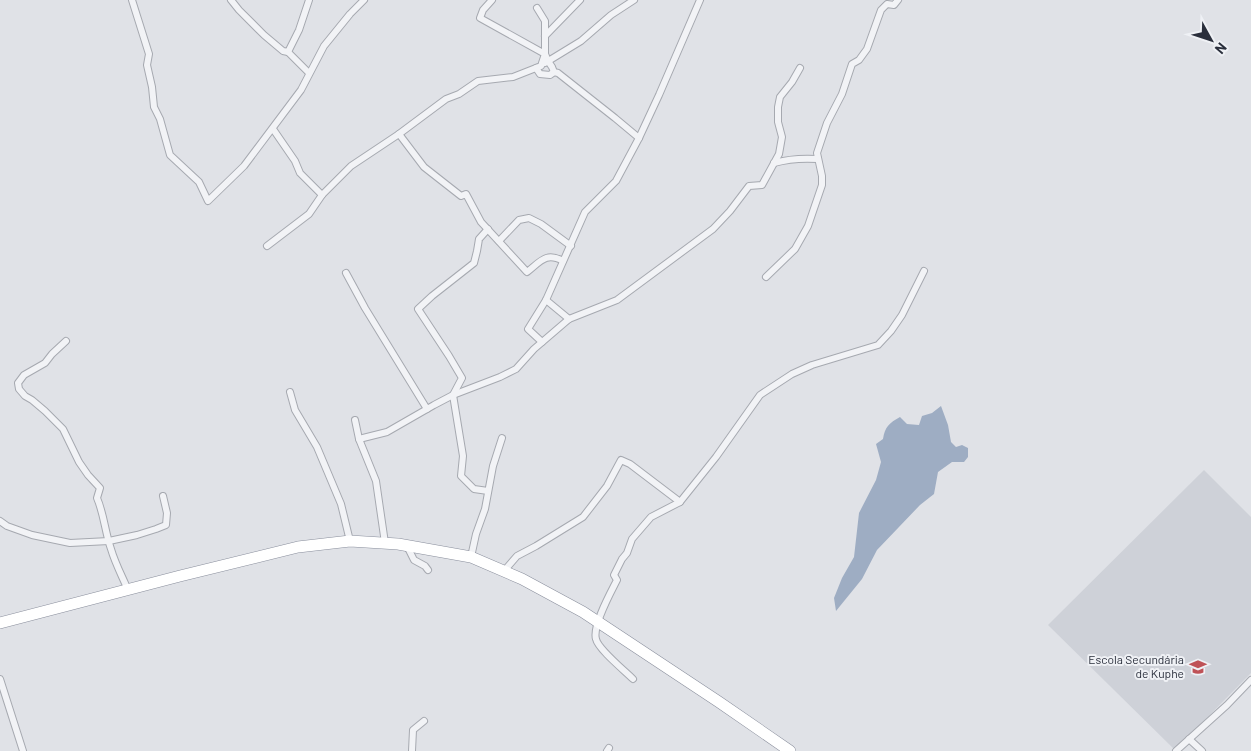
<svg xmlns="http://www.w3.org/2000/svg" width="1251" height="751" viewBox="0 0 1251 751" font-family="Barlow,sans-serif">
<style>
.built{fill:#ced1d8}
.water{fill:#9eadc3}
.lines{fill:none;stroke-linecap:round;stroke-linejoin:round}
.street-casing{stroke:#a6a9b0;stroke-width:8}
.highway-casing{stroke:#898e9c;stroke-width:12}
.street{stroke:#f2f3f6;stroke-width:6}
.highway{stroke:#fff;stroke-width:11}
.labels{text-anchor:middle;stroke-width:4;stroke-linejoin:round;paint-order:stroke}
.poi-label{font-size:12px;fill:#2a2f3c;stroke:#eff1f5;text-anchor:end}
</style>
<rect width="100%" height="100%" fill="#e0e2e7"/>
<polygon class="built" points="1204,470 1251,517 1251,673 1175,750 1048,625"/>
<path class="water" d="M941 406 948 425 951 442 956 447 962 445 968 448V457L964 462H952L938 472 934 494 920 505 877 550 862 579 836 611 834 598 842 578 854 557 859 513 876 480 881 462 876 444 883 439C885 427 889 423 900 417L907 424 919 425 922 416 932 413Z"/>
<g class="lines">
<g class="street-casing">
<g id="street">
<polyline points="132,0 149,54 147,65 152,87 154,107 160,119 170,155 199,182 208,201 244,166 301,90 324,46 350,14 364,0"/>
<polyline points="231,0 239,10 264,35 283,51 288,52 309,73"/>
<polyline points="537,8 545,21 545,54 548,61 552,67 554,72 558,73 615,118 639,138"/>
<polyline points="545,36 580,0"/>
<polyline points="288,52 299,30 309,0"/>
<polyline points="545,63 581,41 611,15 634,0"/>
<polyline points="536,68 540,74 550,75 554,72"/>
<polyline points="273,129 295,161 300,173 322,195"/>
<path d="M399 134 424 167 461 196 466 194 481 222 527 272C541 261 546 252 563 261"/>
<path d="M774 163C788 159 803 158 818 159"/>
<polyline points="488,229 479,239 477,251 474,263 432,296 418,309 449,356 462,378 453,395 463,456 461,476 474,489 488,491"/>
<polyline points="499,241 519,220 529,218 541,224 571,246"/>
<polyline points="267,246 309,214 322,195 351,166 399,134 446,99 459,94 478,81 513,77 541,66 545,54 480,18 483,10 492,0"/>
<polyline points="346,273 365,308 427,409"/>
<polyline points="766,277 795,249 808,226 822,185 822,176 817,153 827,123 842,94 852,64 859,60 867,49 881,10 887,4 894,5 898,0"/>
<polyline points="546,300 569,319"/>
<path d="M66 341 52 354 45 363 24 375 18 383 19 389 25 396 32 400 45 411 63 429 79 462 88 475 100 488 97 498C104 514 105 532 111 549 115 563 122 576 128 590"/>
<polyline points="542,342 528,329 546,300 585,212 616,181 639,138 659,95 700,0"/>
<polyline points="290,392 295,410 317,447 341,504 350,541"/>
<polyline points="355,420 359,439 376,481 385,543"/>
<polyline points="359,439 387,432 434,405 453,395 500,377 516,369 534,349 569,319 617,300 713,229 730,211 749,186 762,185 779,154 782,137 778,122 778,107 780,97 792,82 800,68"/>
<polyline points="0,521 7,526 32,535 70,543 109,541 137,535 156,529 166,525 167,513 163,496"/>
<polyline points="407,546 414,560 425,566 428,570"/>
<polyline points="471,557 476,534 485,509 493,466 502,438"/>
<polyline points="504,571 517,556 536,546 583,517 607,486 621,460 630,464 680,502"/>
<polyline points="0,679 23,751"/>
<path d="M633 679C625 671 598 649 596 639 592 626 611 592 617 580L614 575 622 559 627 553 632 539 651 517 680 502 716 457 760 395 792 374 812 365 878 345 891 331 902 315 924 271"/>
<polyline points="1189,739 1202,751"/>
<polyline points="412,751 413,730 424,721"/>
<polyline points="607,751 609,748"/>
<polyline points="1176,751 1227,705 1251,680"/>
</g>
</g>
<g class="highway-casing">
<polyline id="highway" points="0,623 180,576 298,547 350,541 398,544 471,557 522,579 583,612 719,702 790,751"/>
</g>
<use href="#street" class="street"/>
<use href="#highway" class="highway"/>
</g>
<defs>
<g id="school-bare" transform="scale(1.35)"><path d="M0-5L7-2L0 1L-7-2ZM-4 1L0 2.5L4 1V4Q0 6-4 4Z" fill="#bf5257" stroke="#eff1f5" stroke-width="2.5" paint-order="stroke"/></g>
</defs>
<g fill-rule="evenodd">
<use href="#school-bare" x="1198" y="667"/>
</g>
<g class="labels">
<g class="poi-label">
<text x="1184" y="664">Escola Secundária<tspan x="1184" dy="14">de Kuphe</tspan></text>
</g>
</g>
<g transform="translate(1211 40) rotate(130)" stroke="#eff1f5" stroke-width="4" paint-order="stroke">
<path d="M0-4L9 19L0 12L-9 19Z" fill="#2a2f3c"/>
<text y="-8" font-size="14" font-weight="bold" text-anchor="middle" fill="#2a2f3c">N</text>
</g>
</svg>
